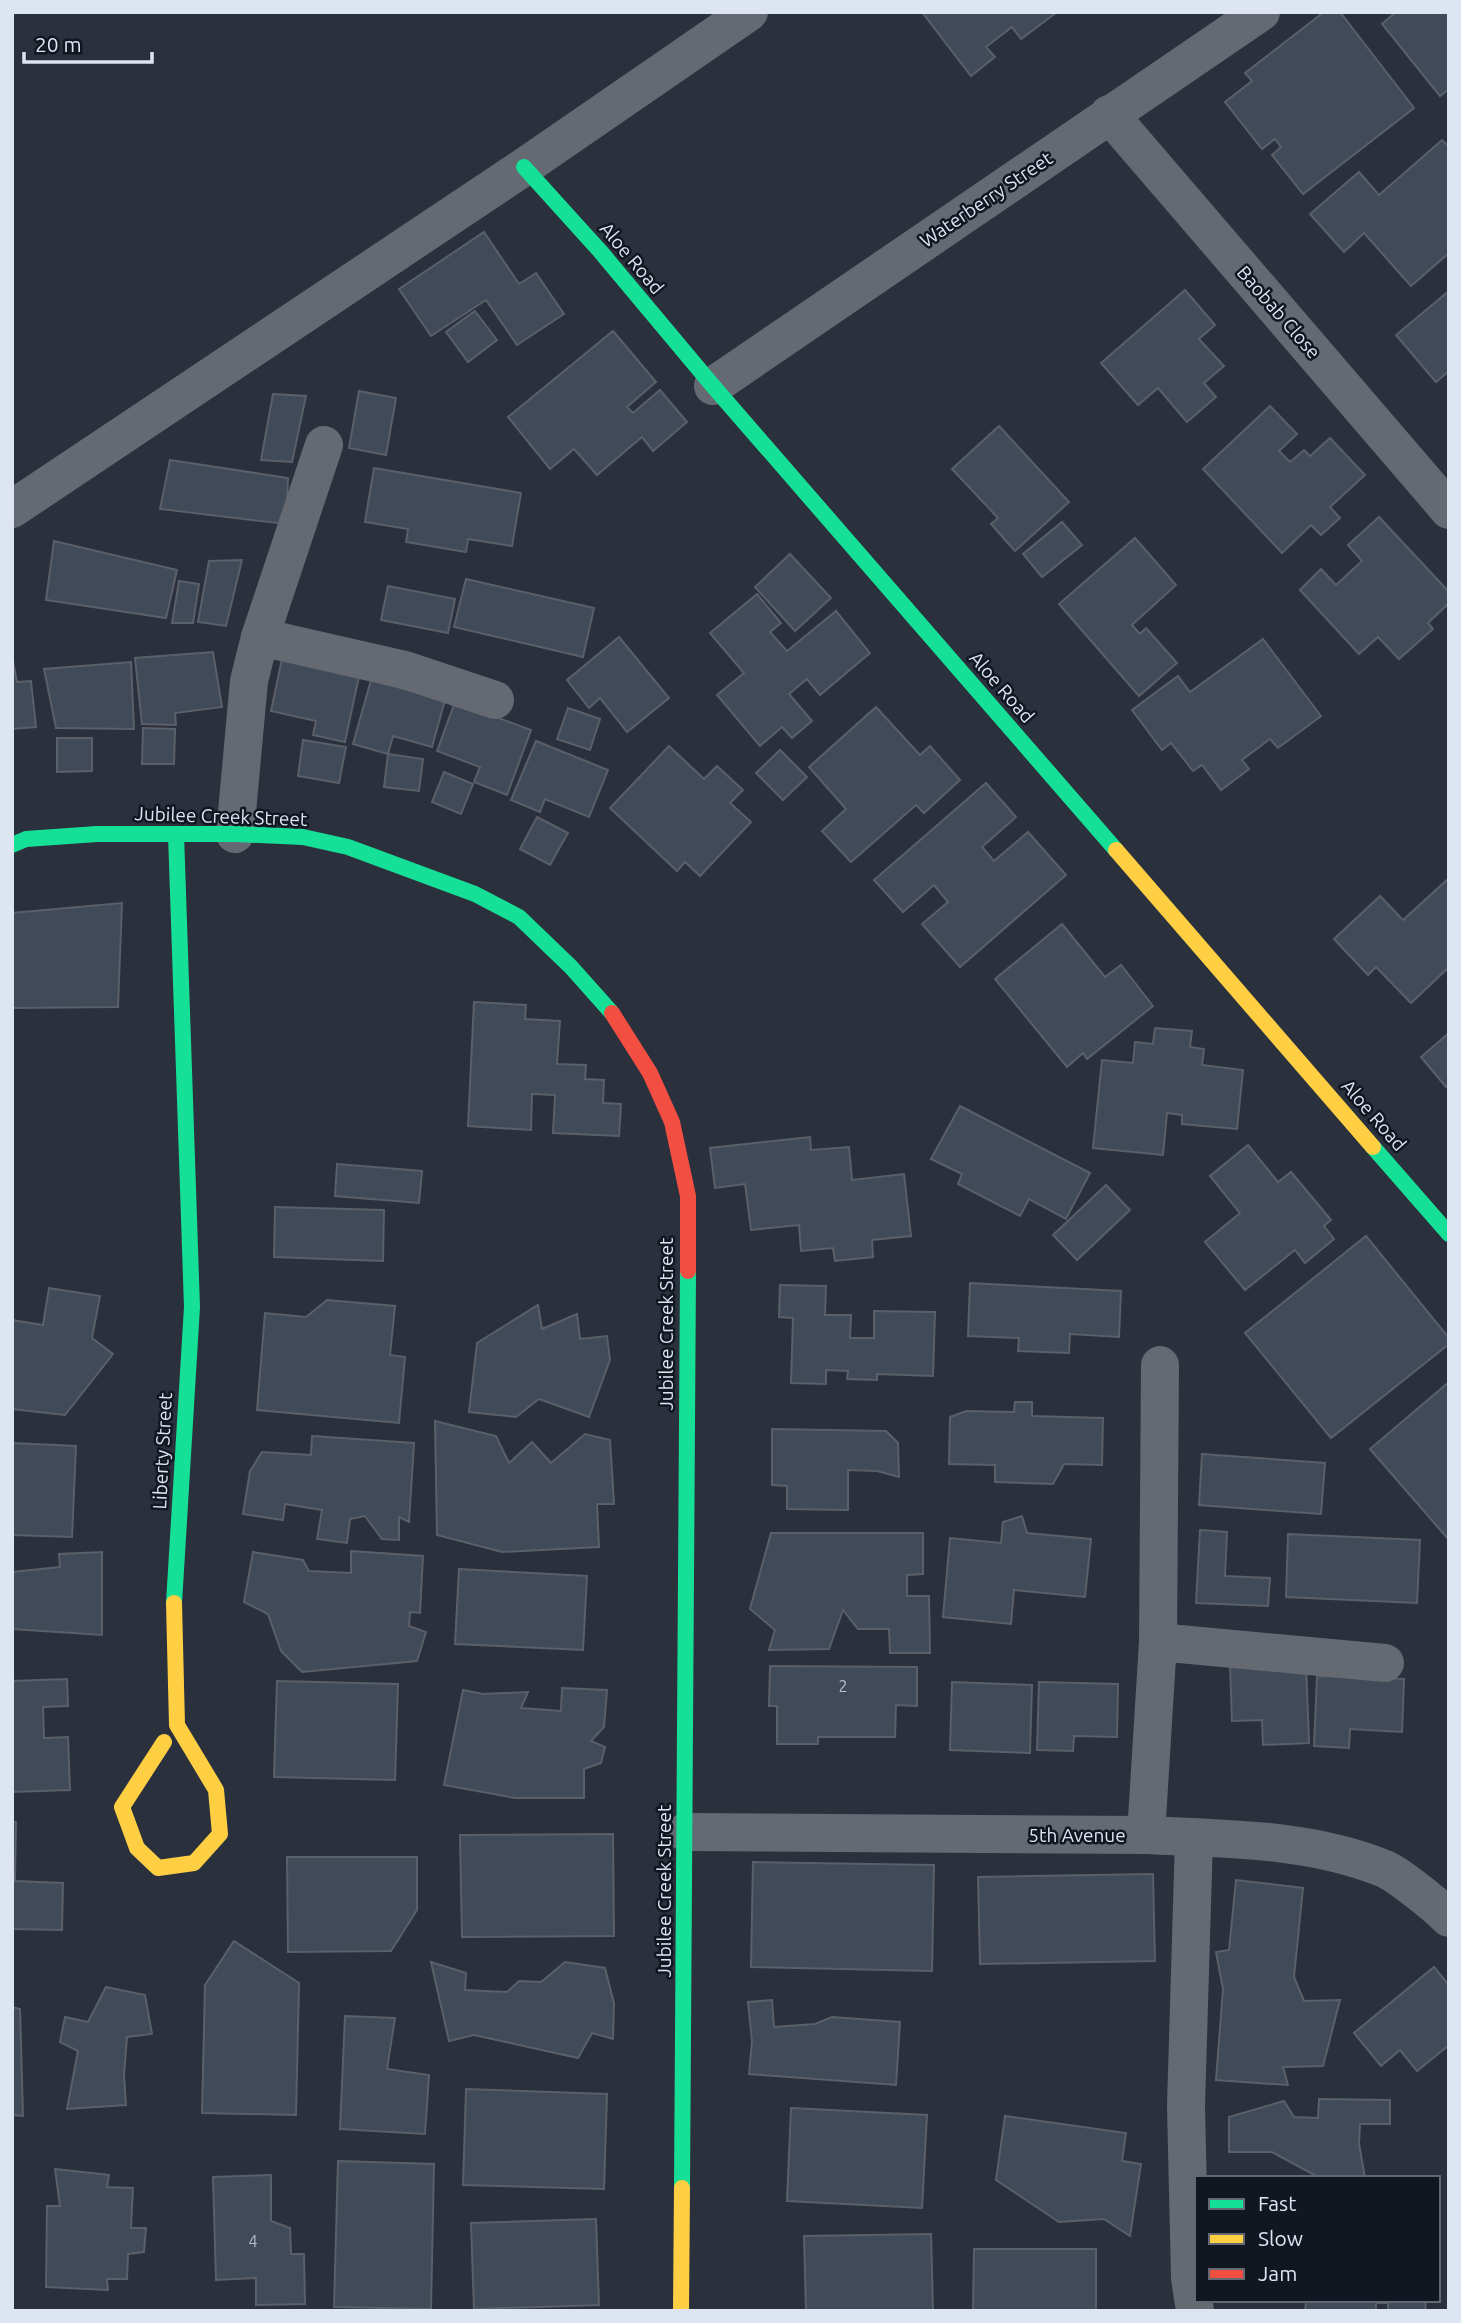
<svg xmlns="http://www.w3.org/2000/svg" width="1461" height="2323" viewBox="0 0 1461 2323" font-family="Ubuntu,sans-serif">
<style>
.building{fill:#414a59;stroke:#5a5f69;stroke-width:2}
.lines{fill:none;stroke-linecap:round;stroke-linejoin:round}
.street{stroke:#646972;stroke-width:38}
.fast{stroke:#16e098;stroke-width:16}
.slow{stroke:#ffcf43;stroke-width:16}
.jam{stroke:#f24e42;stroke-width:16}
.labels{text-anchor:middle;stroke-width:5;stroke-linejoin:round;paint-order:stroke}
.number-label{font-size:16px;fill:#b6becc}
.street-label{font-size:19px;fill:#dde5f3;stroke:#111720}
</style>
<rect width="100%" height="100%" fill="#2b313c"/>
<g class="building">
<polygon points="922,12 1057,12 1021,39 1012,27 986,47 995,57 971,76"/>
<polygon points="1324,12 1340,12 1414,108 1303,194 1272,155 1281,147 1275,139 1262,149 1225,102 1252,81 1245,73"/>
<polygon points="1396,12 1449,12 1449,89 1440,96 1382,24"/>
<polygon points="1442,140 1449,147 1449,253 1411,286 1364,233 1344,252 1310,214 1359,172 1379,195"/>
<polygon points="484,232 519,284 536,273 564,314 517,345 486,300 431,336 399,289"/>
<polygon points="1185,290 1215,325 1199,339 1224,366 1204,383 1216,397 1187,422 1158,388 1138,405 1101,363"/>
<polygon points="1449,291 1449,371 1436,382 1396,335"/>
<polygon points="475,311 497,340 468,362 446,332"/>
<polygon points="613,331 656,382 627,407 633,413 660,390 687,422 653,451 642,437 597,475 574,449 550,469 508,417"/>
<polygon points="359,391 396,398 386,455 349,448"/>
<polygon points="273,394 306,396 292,462 261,460"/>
<polygon points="1270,406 1297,434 1279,451 1290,462 1304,450 1310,456 1330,438 1365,475 1330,507 1340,518 1321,535 1311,525 1282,553 1203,469"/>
<polygon points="999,426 1069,502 1015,551 991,524 998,518 952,469"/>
<polygon points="170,460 288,478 286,524 160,509"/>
<polygon points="374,468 521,493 512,546 468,539 466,552 406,542 408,529 365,522"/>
<polygon points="1379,517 1449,592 1449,603 1428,623 1433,629 1399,659 1378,637 1359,654 1300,590 1321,569 1336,585 1362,561 1348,545"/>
<polygon points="1062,522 1082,545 1042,577 1023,554"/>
<polygon points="1135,538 1176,585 1132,625 1140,634 1146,628 1177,663 1139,696 1059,604"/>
<polygon points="54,541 177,570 166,618 46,600"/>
<polygon points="790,554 831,598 795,631 755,587"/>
<polygon points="242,560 226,626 198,622 209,561"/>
<polygon points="466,579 594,608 583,657 454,627"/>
<polygon points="179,581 199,584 193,623 172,623"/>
<polygon points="388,586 455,599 448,633 381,620"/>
<polygon points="757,594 781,623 770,632 787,651 836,611 870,653 820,695 807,679 789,694 812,721 792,738 782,727 760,746 717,695 744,673 710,633"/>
<polygon points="619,637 669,698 627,732 600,698 589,708 567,680"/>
<polygon points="1263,639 1321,716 1278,748 1270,739 1242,760 1249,769 1221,790 1202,765 1193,771 1171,743 1162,750 1132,710 1178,676 1190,692"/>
<polygon points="213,652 222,707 175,713 176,725 142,724 135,658"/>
<polygon points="12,656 17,682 31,681 36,727 12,729"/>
<polygon points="282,659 359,676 345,742 313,735 316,721 271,711"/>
<polygon points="131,662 134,729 56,728 44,669"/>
<polygon points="371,680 445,700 432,747 393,736 388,754 353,744"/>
<polygon points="455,702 531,730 507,795 474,782 480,767 437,751"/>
<polygon points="876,707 920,755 930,746 960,780 924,813 916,805 851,862 822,831 846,809 809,767"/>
<polygon points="568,708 600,719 590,750 557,739"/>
<polygon points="143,728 175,729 174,764 142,764"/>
<polygon points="57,738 92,738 92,771 57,772"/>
<polygon points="303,740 346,747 339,783 298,776"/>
<polygon points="536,741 608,770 589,817 545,799 540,812 511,800"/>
<polygon points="669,746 704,779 717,766 743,790 730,803 751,822 700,876 685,862 677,871 610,808"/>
<polygon points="780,750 807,777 783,800 756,773"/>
<polygon points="388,754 423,759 419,791 384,787"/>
<polygon points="444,772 473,784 461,814 432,802"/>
<polygon points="986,783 1016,817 982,847 994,861 1028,832 1066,875 960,967 922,924 948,902 934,885 903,912 874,880"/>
<polygon points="537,817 568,833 550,865 520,849"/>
<polygon points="1449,878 1449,967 1411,1003 1376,967 1368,975 1334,939 1380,896 1403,920"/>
<polygon points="122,903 118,1007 12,1008 12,913"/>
<polygon points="1062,924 1105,977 1121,965 1153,1006 1087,1059 1083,1053 1067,1067 995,979"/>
<polygon points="474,1002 526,1005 525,1019 560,1021 557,1064 586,1065 585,1079 604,1080 603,1103 621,1104 619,1136 553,1133 555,1095 532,1094 531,1130 468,1126"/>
<polygon points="1155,1028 1192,1031 1190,1047 1204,1049 1202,1065 1243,1070 1237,1129 1182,1124 1182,1115 1167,1113 1163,1155 1093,1148 1102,1060 1133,1063 1135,1042 1153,1044"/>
<polygon points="1449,1033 1449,1084 1446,1087 1421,1057"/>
<polygon points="960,1106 1090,1173 1066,1219 1029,1199 1020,1216 958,1184 962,1174 931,1159"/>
<polygon points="810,1137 811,1150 849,1147 852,1180 904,1174 911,1236 872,1240 873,1257 835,1261 833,1248 801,1251 799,1225 751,1230 745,1184 715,1188 710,1148"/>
<polygon points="1248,1145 1278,1182 1291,1172 1331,1220 1324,1226 1334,1239 1305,1263 1295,1250 1245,1290 1205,1242 1240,1213 1210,1176"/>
<polygon points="337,1164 422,1171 419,1203 335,1196"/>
<polygon points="1106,1185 1130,1210 1077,1260 1053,1235"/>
<polygon points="275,1207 384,1210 383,1261 274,1257"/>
<polygon points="1366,1236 1449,1338 1449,1344 1331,1438 1245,1333"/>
<polygon points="970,1283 1121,1291 1119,1337 1070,1334 1069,1353 1018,1351 1019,1338 968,1336"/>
<polygon points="780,1285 826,1286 825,1315 851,1315 850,1338 874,1338 874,1311 935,1312 933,1376 877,1374 877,1380 847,1379 848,1371 826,1370 826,1384 791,1383 793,1318 779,1317"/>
<polygon points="49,1288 100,1296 92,1338 113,1354 65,1415 12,1409 12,1320 43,1325"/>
<polygon points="327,1300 395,1306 390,1355 405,1357 399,1423 257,1410 265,1313 306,1317"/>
<polygon points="538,1305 542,1329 577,1314 580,1339 607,1336 610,1360 589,1417 539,1399 516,1417 469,1412 477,1343"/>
<polygon points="1449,1382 1449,1540 1370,1449"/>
<polygon points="1015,1402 1032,1402 1032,1416 1103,1418 1102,1465 1064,1464 1053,1484 995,1482 995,1465 949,1464 950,1417 966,1411 1014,1412"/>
<polygon points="435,1421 496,1436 509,1463 532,1442 551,1463 585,1434 610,1440 614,1504 597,1504 599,1547 502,1552 437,1535"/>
<polygon points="772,1429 886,1431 898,1443 899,1477 877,1471 848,1470 848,1510 787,1509 787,1486 772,1485"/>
<polygon points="312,1436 414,1443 409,1522 399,1517 399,1540 382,1539 365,1516 350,1519 347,1543 317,1539 322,1510 285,1504 283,1520 243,1514 250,1471 262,1452 311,1455"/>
<polygon points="12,1443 76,1446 72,1537 12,1535"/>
<polygon points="1202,1454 1325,1463 1321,1514 1199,1505"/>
<polygon points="1022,1516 1027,1533 1091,1539 1085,1597 1014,1590 1011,1624 943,1617 950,1538 1001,1543 1003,1522"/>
<polygon points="1200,1530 1227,1532 1225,1576 1270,1578 1268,1606 1196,1603"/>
<polygon points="771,1533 923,1533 923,1574 907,1575 907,1596 929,1596 930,1653 890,1653 889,1629 858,1629 843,1610 829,1649 769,1650 775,1630 750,1609"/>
<polygon points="1288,1534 1420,1540 1417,1603 1286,1597"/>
<polygon points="351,1551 423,1556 420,1613 410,1612 409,1626 426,1632 417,1661 302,1672 281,1651 268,1614 244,1602 253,1552 303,1560 309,1571 351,1573"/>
<polygon points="102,1552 102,1635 12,1629 12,1572 60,1567 59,1554"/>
<polygon points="459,1569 587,1576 583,1650 455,1644"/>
<polygon points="1306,1663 1309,1743 1263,1745 1262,1720 1232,1721 1230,1666"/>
<polygon points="770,1666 917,1667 917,1706 896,1705 895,1737 818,1737 818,1744 777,1744 777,1706 769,1706"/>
<polygon points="1317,1676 1404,1679 1402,1732 1350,1729 1349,1748 1314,1746"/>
<polygon points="67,1679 68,1706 43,1707 44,1738 68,1737 70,1790 12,1792 12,1681"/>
<polygon points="277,1681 398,1684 395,1780 274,1777"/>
<polygon points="952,1682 1032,1685 1030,1753 950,1750"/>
<polygon points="1039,1682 1118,1684 1117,1737 1074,1736 1073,1751 1037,1750"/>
<polygon points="562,1688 607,1690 604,1727 591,1741 605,1747 601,1763 584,1769 584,1798 515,1798 444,1785 463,1690 483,1694 528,1692 521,1708 561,1711"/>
<polygon points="12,1822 16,1822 15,1881 63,1883 62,1930 12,1929"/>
<polygon points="613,1834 614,1936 462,1937 460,1835"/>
<polygon points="287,1857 417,1857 417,1910 391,1951 288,1952"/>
<polygon points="753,1862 934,1865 932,1971 751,1967"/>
<polygon points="1153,1874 1155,1961 980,1964 978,1877"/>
<polygon points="1236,1880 1303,1888 1294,1977 1304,2001 1340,2000 1323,2066 1283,2067 1288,2085 1216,2080 1223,1989 1216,1952 1229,1950"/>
<polygon points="234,1941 299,1983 296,2115 202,2113 205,1985"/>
<polygon points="431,1962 466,1973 465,1990 507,1992 519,1981 541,1982 565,1962 605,1968 614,2003 613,2039 592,2033 578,2058 474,2035 449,2041"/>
<polygon points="1434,1967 1449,1985 1449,2045 1417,2071 1400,2050 1381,2066 1354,2033"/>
<polygon points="106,1987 145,1995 152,2034 127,2037 124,2075 126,2105 67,2109 78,2051 60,2042 65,2017 88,2022"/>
<polygon points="772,2000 774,2027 815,2024 832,2017 900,2022 896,2085 749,2074 752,2041 748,2002"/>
<polygon points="12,2007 20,2009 23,2116 12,2115"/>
<polygon points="345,2016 395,2018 387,2069 429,2075 425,2134 340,2129"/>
<polygon points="466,2089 607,2094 604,2189 463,2185"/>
<polygon points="1319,2099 1390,2100 1390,2124 1360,2124 1359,2144 1365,2178 1320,2178 1272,2152 1229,2152 1229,2117 1284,2101 1294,2117 1318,2118"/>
<polygon points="791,2108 927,2115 922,2208 787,2201"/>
<polygon points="1005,2116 1126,2133 1122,2161 1141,2164 1130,2236 1104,2219 1059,2222 996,2180"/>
<polygon points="338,2161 434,2164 431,2309 334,2307"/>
<polygon points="55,2169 109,2175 107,2187 133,2188 131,2228 146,2228 144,2252 128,2254 127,2279 107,2279 108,2290 46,2287 47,2206 60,2206"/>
<polygon points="271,2175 271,2221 290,2228 291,2254 304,2254 305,2304 256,2305 256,2278 216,2280 213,2177"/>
<polygon points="596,2219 599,2305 474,2309 471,2223"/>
<polygon points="931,2234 933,2311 806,2311 804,2236"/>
<polygon points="974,2249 1096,2249 1096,2311 973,2311"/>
<polygon points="1290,2300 1426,2300 1425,2311 1388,2311 1388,2303 1376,2303 1376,2311 1305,2311 1306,2302"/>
</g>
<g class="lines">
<g class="street">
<polyline points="1109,114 1449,510"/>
<polyline points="713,386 1261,12"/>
<polyline points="12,509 524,167 749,12"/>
<polyline points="260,637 405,670 495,700"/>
<polyline points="235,834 249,681 260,637 324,445"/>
<polyline points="1158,1642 1385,1663"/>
<path d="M685 1832 1146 1835C1226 1839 1310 1838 1385 1869 1400 1876 1436 1905 1449 1918"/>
<polyline points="1146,1835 1158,1642 1160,1365"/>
<polyline points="1194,1837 1186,2106 1190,2278 1195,2311"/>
</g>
<g class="fast">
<polyline points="524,167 600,251 713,386 1116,850"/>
<polyline points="12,845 26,839 97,834 235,834 303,837 348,847 475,894 519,917 571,967 612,1013"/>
<polyline points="1373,1147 1449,1234"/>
<polyline points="174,1603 192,1307 176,834"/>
<polyline points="682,2188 688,1271"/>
</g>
<g class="slow">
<polyline points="1116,850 1373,1147"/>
<polyline points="164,1742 122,1807 137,1848 158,1868 194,1863 220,1834 216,1790 177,1725 174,1603"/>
<polyline points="681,2311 682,2188"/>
</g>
<polyline class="jam" points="612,1013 650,1073 672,1122 688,1196 688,1271"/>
</g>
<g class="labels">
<g class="number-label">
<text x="843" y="1692">2</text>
<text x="253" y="2247">4</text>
</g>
<g class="street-label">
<text transform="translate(986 199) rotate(-34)" y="7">Waterberry Street</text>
<text transform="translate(632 258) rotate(50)" y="7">Aloe Road</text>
<text transform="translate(1279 312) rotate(49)" y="7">Baobab Close</text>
<text transform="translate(1002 687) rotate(49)" y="7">Aloe Road</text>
<text transform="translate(221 816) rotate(2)" y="7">Jubilee Creek Street</text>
<text transform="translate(1374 1115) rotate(49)" y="7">Aloe Road</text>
<text transform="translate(666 1324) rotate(-90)" y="7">Jubilee Creek Street</text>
<text transform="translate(162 1451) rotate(-87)" y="7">Liberty Street</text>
<text x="1077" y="1842">5th Avenue</text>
<text transform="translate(664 1891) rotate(-90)" y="7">Jubilee Creek Street</text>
</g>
</g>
<rect width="1461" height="2323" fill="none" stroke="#dde5f3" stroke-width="28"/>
<rect x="1195" y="2176" width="245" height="126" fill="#111720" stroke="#636974" stroke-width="2"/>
<rect x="1209" y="2199" width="35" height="10" fill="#16e098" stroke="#636974" stroke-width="2"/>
<text x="1258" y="2211" font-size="21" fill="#dde5f3">Fast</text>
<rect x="1209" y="2234" width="35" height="10" fill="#ffcf43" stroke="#636974" stroke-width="2"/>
<text x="1258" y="2246" font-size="21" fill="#dde5f3">Slow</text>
<rect x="1209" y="2269" width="35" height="10" fill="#f24e42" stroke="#636974" stroke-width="2"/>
<text x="1258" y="2281" font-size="21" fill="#dde5f3">Jam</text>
<path d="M24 52v10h128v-10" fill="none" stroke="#dde5f3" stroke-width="3.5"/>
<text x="35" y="52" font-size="21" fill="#dde5f3" stroke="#111720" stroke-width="5" paint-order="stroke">20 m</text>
</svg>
